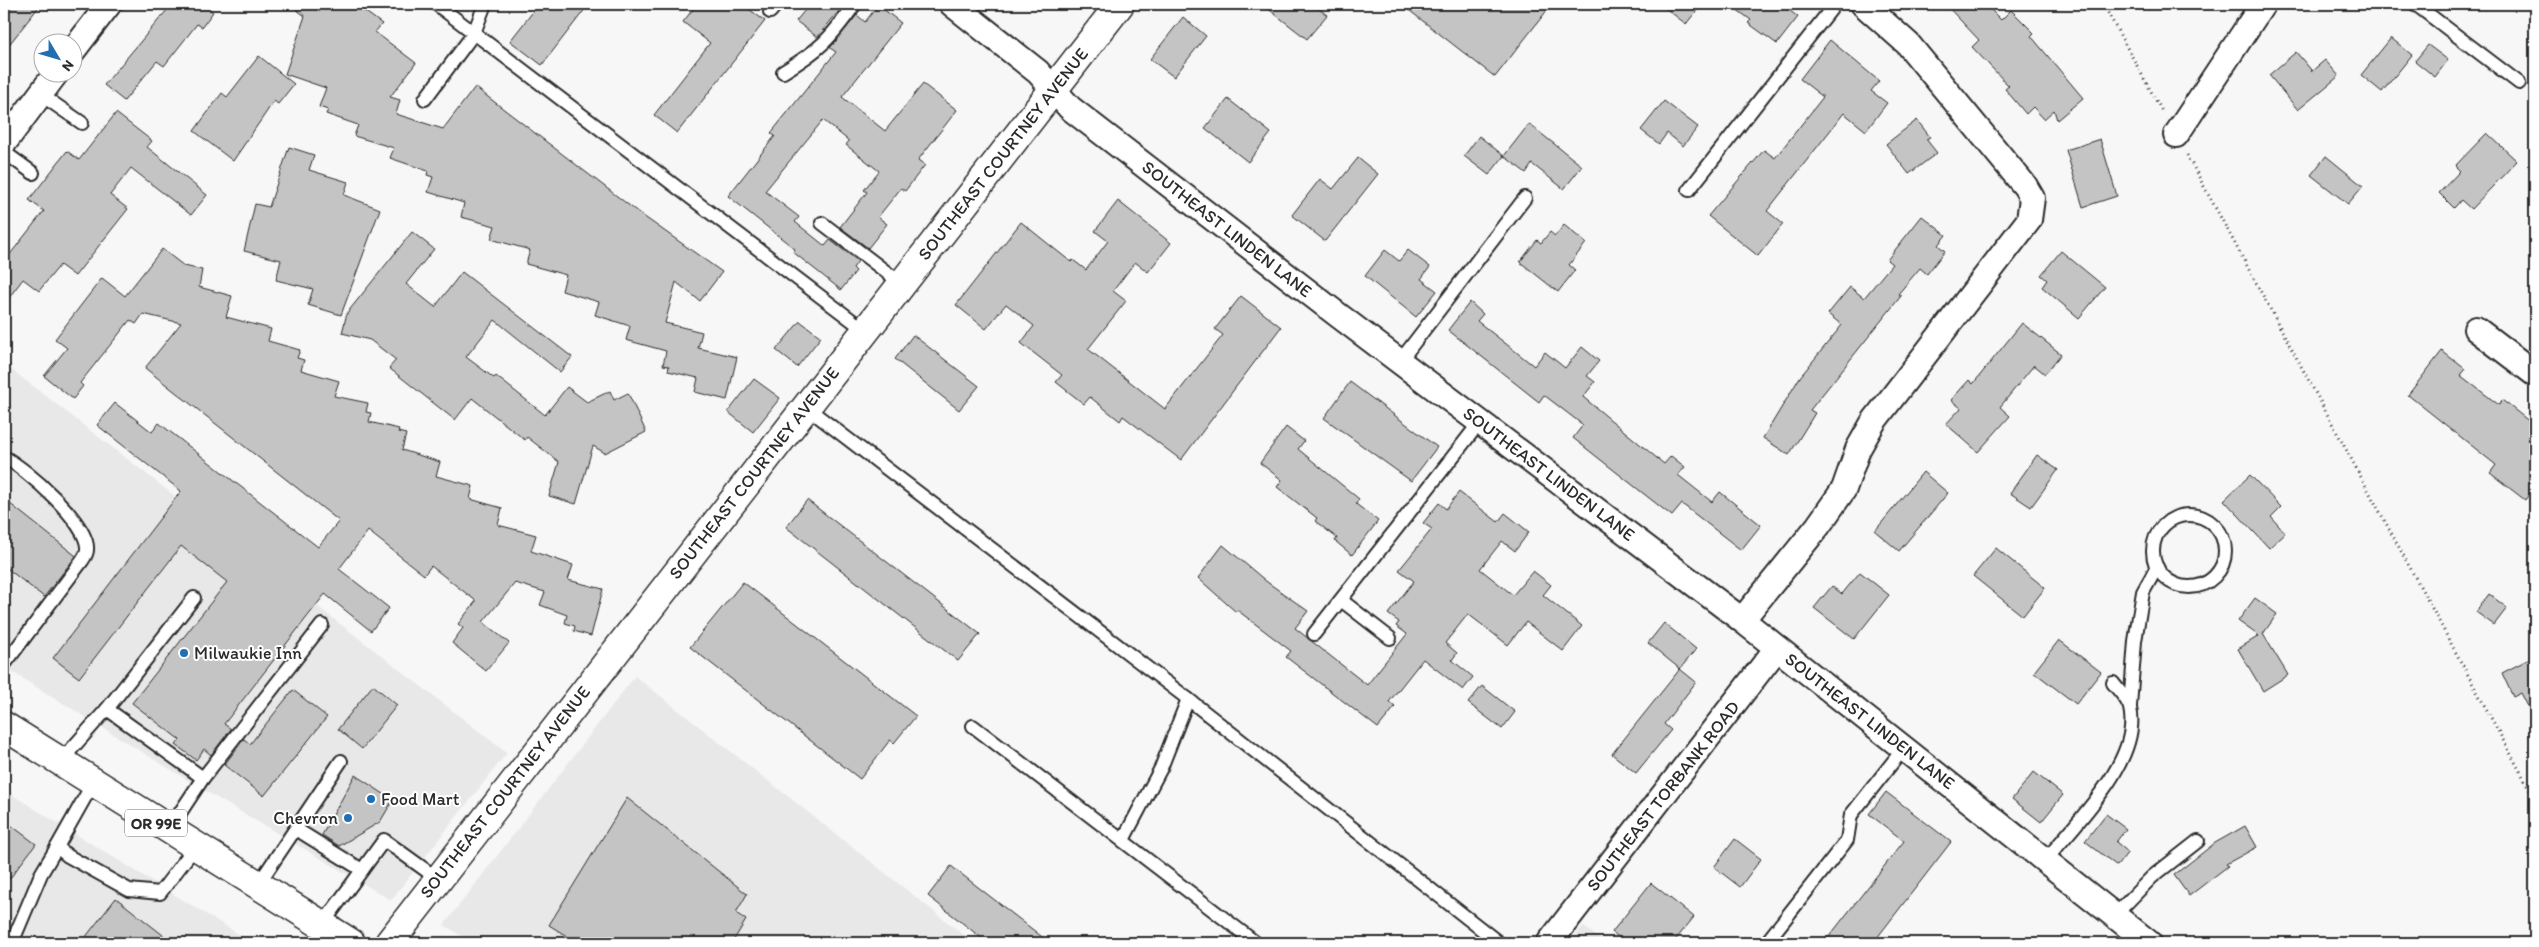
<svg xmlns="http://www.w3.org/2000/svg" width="2539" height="947" viewBox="0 0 2539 947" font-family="Itim,sans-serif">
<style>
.built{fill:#e8e8e8}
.building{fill:#c4c4c4;stroke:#2b2b2b}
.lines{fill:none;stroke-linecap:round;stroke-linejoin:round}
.lane-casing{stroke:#2b2b2b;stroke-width:16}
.street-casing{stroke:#2b2b2b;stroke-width:28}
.secondary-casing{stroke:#2b2b2b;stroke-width:31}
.primary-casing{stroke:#2b2b2b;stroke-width:31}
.path{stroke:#2b2b2b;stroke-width:3;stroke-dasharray:1 4;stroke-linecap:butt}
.lane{stroke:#fff;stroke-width:12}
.street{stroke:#fff;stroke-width:24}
.secondary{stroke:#fff;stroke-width:28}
.primary{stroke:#fff;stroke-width:28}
.poi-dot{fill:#1f6fb2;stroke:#fff;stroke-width:2}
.labels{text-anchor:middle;stroke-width:4;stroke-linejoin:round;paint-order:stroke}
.shield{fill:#fff;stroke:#6b6b6b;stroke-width:1}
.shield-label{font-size:16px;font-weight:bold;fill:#2b2b2b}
.street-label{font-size:18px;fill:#2b2b2b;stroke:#fff}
.poi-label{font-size:18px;fill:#2b2b2b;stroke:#fff;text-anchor:start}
</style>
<rect width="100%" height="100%" fill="#f7f7f7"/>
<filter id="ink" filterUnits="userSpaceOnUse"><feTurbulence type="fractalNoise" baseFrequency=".02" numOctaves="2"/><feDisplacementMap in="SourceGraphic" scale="10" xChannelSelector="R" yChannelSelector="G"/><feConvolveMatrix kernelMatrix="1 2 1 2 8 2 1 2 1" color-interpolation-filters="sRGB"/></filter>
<g filter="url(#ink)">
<g class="built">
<polygon points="7,366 507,753 391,900 207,792 4,667 4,370"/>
<polygon points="635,676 974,943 473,943 444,925"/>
<polygon points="4,790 253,943 4,943"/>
<polygon points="1583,926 1605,943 1569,943"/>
</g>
<g class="building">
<polygon points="4,4 41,4 4,51"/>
<polygon points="172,4 212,4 209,9 213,12 202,27 197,24 164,66 157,61 124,101 104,85"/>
<polygon points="289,4 355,4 382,24 375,32 416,63 390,97 400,100 396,114 443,129 475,87 639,213 722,272 700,301 676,282 665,323 702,332 698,348 737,357 727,400 695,392 698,378 668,371 669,366 663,365 666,351 626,340 630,326 595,315 599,302 562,291 566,275 526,264 530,250 491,239 495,226 461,217 464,203 428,192 433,177 427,175 428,171 390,158 394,148 354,136 358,125 326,114 328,110 319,107 326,88 285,74 305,16"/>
<polygon points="539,4 589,4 542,65 510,41"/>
<polygon points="697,4 742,4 765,21 677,133 654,115 710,43 683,22"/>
<polygon points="810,4 844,5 817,37 796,21"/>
<polygon points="1262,4 1313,4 1327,15 1307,39"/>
<polygon points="1401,4 1552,4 1495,77"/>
<polygon points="1660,4 1702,4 1686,24"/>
<polygon points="1729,4 1781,4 1798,17 1777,44 1748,23 1751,20"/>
<polygon points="1945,4 1985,4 2001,20 2011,10 2034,33 2031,36 2083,98 2057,120 2054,110 2044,119 2033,107 2026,114 2005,89 2009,86 1972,47 1979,40"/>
<polygon points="878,5 901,23 842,97 885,131 923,84 957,110 918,160 925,165 905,191 901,188 878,217 887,224 868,248 840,227 867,192 864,190 879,171 846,145 849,141 823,120 765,191 799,217 795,222 825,246 830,240 858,261 853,268 856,271 841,290 793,252 795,249 728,196 775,136 771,133 836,52 830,48 857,15 865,22"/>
<polygon points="1183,17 1206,36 1174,77 1150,59"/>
<polygon points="2391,38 2412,55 2382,92 2361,75"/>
<polygon points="1830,40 1879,81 1871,91 1887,103 1866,131 1844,113 1767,211 1783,224 1758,256 1708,216 1764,150 1775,158 1823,97 1800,79"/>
<polygon points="2428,45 2448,60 2435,77 2415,61"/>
<polygon points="2296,52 2312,71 2325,60 2339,76 2298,110 2269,75"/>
<polygon points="259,56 294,84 278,104 274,101 233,161 194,131 222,93 227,97"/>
<polygon points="1228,99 1271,133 1248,162 1205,128"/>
<polygon points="1664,101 1698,127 1683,146 1667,133 1659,144 1641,130"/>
<polygon points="116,113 152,141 147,147 207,195 191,215 131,168 110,195 128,209 75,276 60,265 39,291 23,279 4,304 4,262 44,211 29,200 67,151 79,160"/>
<polygon points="1917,120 1930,137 1926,139 1937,153 1909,174 1886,144"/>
<polygon points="1529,124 1582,166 1564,189 1532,164 1526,173 1504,156"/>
<polygon points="2487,133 2517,161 2471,209 2461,200 2454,208 2439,193 2460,171 2455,166"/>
<polygon points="1479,136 1504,156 1489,175 1464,156"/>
<polygon points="2100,139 2117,196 2083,207 2066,150"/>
<polygon points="289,147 314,155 309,170 348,182 344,195 380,209 341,315 308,305 313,289 276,280 281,260 244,251 255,204 269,207"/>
<polygon points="2326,156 2363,186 2348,204 2311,175"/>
<polygon points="1358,158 1378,174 1325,241 1292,215 1320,179 1333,189"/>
<polygon points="1118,201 1171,243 1148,272 1135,262 1113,291 1126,301 1088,349 1165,409 1223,335 1215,329 1241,296 1281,327 1181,460 1123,416 1120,421 1090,397 1084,404 1056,382 1062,375 1021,343 1034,326 1006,304 986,329 956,305 1021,222 1071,262 1073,260 1086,270 1108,241 1095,231"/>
<polygon points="1922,216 1946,235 1938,245 1945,251 1927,274 1920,268 1898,294 1901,296 1810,410 1815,413 1789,455 1763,438 1800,377 1842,325 1828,314 1850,287 1864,298 1892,264 1887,260"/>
<polygon points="1564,225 1586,243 1569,265 1575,270 1558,292 1520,262 1537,240 1541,243 1550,232 1555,236"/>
<polygon points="412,232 434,249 406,284 435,307 462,272 572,357 560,372 495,320 466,357 494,378 496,376 545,415 567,387 587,402 610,391 614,400 628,393 646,432 605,453 593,446 576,504 549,496 559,462 527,437 525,440 472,398 455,420 389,368 396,360 370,340 342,333 347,313"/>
<polygon points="162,249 184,266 202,270 199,287 232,296 226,317 271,329 268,341 300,350 297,358 304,360 301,370 339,381 334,396 368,403 366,412 371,413 369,422 399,429 398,432 406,434 402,450 440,462 436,476 473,486 470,499 502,508 498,525 536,535 531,551 573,565 568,580 603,589 591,636 574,631 575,626 565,623 567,615 540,605 545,592 515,583 483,622 509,643 486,671 452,643 463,628 458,624 476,601 431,566 424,575 368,531 339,569 389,608 371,631 325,594 224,724 231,729 211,755 204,749 196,760 176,745 180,740 132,703 227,582 181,546 79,678 53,658 181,491 97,425 115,403 152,432 159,423 318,547 339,521 145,368 181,323 143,314 136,324 130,320 80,383 83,386 73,399 44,376 67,348 55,339 102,278 125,296"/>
<polygon points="1385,250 1399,261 1408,250 1430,267 1421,279 1437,291 1416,317 1365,276"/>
<polygon points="2061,251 2105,287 2079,318 2042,287 2047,280 2041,275"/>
<polygon points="1470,302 1483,314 1477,321 1534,366 1545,352 1565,368 1582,347 1599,361 1587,376 1595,382 1583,397 1664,464 1671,456 1685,467 1678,475 1712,502 1720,492 1761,525 1741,550 1682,504 1672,516 1573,438 1583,425 1544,395 1539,402 1448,330"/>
<polygon points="800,321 821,337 797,367 776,350"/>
<polygon points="2022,323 2061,354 2045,374 2034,365 2000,407 2010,416 1978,452 1946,424 1961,408 1951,400 1969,380 1973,384"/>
<polygon points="913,335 979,386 959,410 895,359"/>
<polygon points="2442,351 2465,369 2460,375 2499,405 2502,400 2535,426 2535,486 2525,500 2490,473 2496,465 2408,395"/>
<polygon points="754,379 780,398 753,432 728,412"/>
<polygon points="1350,382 1437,447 1411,481 1324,418"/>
<polygon points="1286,427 1304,441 1298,449 1359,499 1356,504 1378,521 1352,555 1335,541 1337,538 1315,521 1317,518 1277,487 1282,480 1260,463"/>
<polygon points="2037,455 2058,470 2031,507 2010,493"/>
<polygon points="1923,472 1948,493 1899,551 1875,531"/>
<polygon points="2250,475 2281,507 2271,517 2285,533 2269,548 2224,500"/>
<polygon points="1459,492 1498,522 1505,513 1529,532 1515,551 1502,541 1480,569 1513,595 1533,571 1551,585 1543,595 1582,626 1563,651 1526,622 1508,645 1468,614 1445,643 1457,653 1452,660 1473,677 1463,690 1423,659 1389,702 1395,707 1378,728 1286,657 1291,651 1237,610 1236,612 1198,578 1223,545 1267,582 1308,611 1295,628 1367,685 1407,634 1396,626 1399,622 1388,614 1414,581 1399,570 1432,529 1423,523 1439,503 1446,509"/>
<polygon points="4,499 76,556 44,597 4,566"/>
<polygon points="807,500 980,634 958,661 786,527"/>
<polygon points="1996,548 2045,588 2023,616 1973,576"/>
<polygon points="1860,572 1889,595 1854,639 1814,608 1832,586 1842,594"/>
<polygon points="743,582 916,716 894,743 890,740 860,779 690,647"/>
<polygon points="2489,594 2507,608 2494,625 2476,612"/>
<polygon points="2255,598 2277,614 2263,634 2288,675 2263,691 2238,649 2259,636 2238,621"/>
<polygon points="1664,623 1696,649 1680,669 1648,643"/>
<polygon points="2059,640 2101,672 2076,704 2034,672"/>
<polygon points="2535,656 2535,720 2521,693 2513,697 2502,673"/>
<polygon points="1680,669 1696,682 1664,724 1671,730 1636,773 1612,754"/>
<polygon points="373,685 397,705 362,749 338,729"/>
<polygon points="1482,686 1515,712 1502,729 1468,703"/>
<polygon points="293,690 327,717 264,796 224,765 244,739 250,744"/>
<polygon points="2034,772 2063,795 2041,822 2012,799"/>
<polygon points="355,775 393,800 380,822 339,846 322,835"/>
<polygon points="1886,792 1951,842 1873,943 1824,943 1904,841 1869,814"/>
<polygon points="627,798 747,894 736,913 746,920 732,943 578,943 549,925"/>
<polygon points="2106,814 2126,829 2116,842 2128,852 2117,866 2085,841"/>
<polygon points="4,820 36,844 4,886"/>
<polygon points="2245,826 2257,847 2226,864 2228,866 2189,896 2174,875 2215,843"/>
<polygon points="1735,839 1761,859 1740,887 1714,867"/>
<polygon points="951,866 1050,943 988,943 928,896"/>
<polygon points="1651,883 1694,917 1673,943 1626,943 1612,932"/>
<polygon points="116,898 173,943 81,943"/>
</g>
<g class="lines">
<g class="lane-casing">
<g id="lane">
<polyline points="436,4 866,331"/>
<polyline points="2415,4 2519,83"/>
<polyline points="770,12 777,4"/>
<path d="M783 72C820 50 830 39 855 4"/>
<polyline points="40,94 82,123"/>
<polyline points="425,99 474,33 485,4"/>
<polyline points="4,152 33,173"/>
<polyline points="1689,190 1835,4"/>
<polyline points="822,223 902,284"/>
<polyline points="1400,361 1525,198"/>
<polyline points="806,407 1188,699 1499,943"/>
<path d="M4 457C25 468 90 524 87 550 87 554 84 558 82 561L4 665"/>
<circle cx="2189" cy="551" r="36"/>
<polyline points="1341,600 1390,638"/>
<polyline points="1314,634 1480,422"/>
<polyline points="2130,706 2135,641 2143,592 2157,567"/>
<polyline points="107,709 194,598"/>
<polyline points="973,726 1256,943"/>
<polyline points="60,762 107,709 203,778 168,831"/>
<polyline points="203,778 322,625"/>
<polyline points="93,783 57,847 68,856 129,890 160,893 195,847"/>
<polyline points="296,829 362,870"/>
<polyline points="1123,840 1161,768 1188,699"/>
<path d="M2046 860C2076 822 2142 760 2130 708 2128 699 2118 690 2113 683"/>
<polyline points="257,886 341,761"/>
<polyline points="2115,915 2152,877 2198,841"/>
<polyline points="322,925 384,840 438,879"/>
<polyline points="12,943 41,874 57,847"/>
<polyline points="1766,943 1847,840 1851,815 1904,748"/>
</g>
</g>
<g class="street-casing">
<g id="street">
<polyline points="952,4 1038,72 1070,108 1338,315 1742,620 2149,943"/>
<polyline points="72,52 109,4"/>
<polyline points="2176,135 2263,4"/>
<polyline points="4,143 57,72"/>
<polyline points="2476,329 2535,374"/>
<polyline points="1742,620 1818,526 1844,489 1858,449 1874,421 2029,220 2032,198 2025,186 1908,44 1863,4"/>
<polyline points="1549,943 1777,648"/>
</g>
</g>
<g class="secondary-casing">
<polyline id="secondary" points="389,943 1120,4"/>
</g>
<g class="primary-casing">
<polyline id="primary" points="4,726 351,943"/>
</g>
<g class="path">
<polyline points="2103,4 2163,113"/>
<polyline points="2187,155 2535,799"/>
</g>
<use href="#lane" class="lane"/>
<use href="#street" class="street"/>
<use href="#secondary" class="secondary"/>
<use href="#primary" class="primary"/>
</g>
</g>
<g class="poi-dot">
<circle cx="184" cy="653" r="5"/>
<circle cx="371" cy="799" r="5"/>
<circle cx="348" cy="818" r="5"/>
</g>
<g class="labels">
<rect class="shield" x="125" y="809.5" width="62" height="27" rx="4"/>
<g class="shield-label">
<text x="156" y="829">OR 99E</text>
</g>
<g class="street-label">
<text transform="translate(1003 154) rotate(-52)" y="6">SOUTHEAST COURTNEY AVENUE</text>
<text transform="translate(1227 229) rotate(38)" y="6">SOUTHEAST LINDEN LANE</text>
<text transform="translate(754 473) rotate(-52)" y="6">SOUTHEAST COURTNEY AVENUE</text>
<text transform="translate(1549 474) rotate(37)" y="6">SOUTHEAST LINDEN LANE</text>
<text transform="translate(1870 721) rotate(38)" y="6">SOUTHEAST LINDEN LANE</text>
<text transform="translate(505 792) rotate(-52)" y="6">SOUTHEAST COURTNEY AVENUE</text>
<text transform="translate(1663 796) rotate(-52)" y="6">SOUTHEAST TORBANK ROAD</text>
</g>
<g class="poi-label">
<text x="194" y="659">Milwaukie Inn</text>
<text x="381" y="805">Food Mart</text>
<text x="338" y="824" text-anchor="end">Chevron</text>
</g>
</g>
<rect width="2539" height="947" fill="none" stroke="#fff" stroke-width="20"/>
<rect x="10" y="10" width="2519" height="927" fill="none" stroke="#2b2b2b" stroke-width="2" filter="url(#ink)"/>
<g transform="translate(58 58) rotate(128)"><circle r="24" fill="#ffffff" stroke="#aaaaaa"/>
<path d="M0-4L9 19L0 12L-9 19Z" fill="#1f6fb2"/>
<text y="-8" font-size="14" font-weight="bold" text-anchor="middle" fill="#2b2b2b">N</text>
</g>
</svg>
